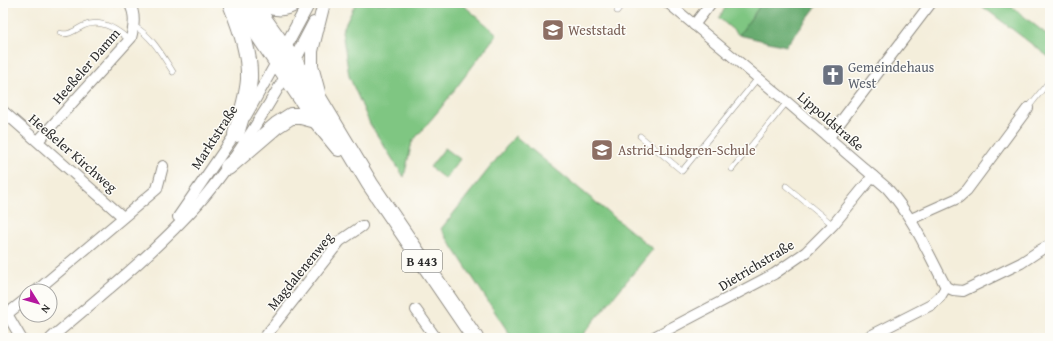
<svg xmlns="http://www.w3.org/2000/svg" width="1053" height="341" viewBox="0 0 1053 341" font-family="'Gentium Book Plus',serif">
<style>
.green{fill:#7fc682;stroke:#557856}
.forest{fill:#67ab70;stroke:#496b4e}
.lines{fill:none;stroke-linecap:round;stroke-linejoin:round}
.service-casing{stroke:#908c83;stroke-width:6}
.minor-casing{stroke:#908c83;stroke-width:12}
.tertiary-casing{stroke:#908c83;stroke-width:14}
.primary-casing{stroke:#908c83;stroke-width:18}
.service{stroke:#fff;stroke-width:5}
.minor{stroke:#fff;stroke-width:10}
.tertiary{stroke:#fff;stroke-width:12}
.primary{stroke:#fff;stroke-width:16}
.labels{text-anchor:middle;stroke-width:3;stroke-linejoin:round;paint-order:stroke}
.shield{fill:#fdfcf7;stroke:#6a6a68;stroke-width:1}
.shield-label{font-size:13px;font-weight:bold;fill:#2b2b2b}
.education-label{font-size:14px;fill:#785e54;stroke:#fdfcf7;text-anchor:start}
.street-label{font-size:14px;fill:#2b2b2b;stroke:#fdfcf7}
.worship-label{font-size:14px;fill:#5b616d;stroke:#fdfcf7;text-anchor:start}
</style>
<rect width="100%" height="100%" fill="#fdfcf7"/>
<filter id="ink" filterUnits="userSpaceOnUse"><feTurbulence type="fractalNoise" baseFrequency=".025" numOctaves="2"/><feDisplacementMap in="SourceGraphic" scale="8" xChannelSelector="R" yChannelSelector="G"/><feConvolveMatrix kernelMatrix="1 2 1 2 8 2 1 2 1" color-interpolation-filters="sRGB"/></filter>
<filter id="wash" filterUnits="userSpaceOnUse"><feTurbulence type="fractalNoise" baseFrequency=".012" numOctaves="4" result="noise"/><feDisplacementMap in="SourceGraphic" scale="16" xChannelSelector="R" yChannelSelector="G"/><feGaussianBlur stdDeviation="0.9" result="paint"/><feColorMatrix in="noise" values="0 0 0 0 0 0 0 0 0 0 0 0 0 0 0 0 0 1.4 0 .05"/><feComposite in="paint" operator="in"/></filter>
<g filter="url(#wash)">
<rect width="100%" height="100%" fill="#f4eedb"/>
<g class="green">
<polygon points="356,3 461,3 497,34 440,109 412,142 404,177 370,124 349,76 342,31"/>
<polygon points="728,3 762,3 739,35 719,18"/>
<polygon points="978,3 1007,3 1050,37 1050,58"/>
<polygon points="515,136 653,249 580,338 512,338 441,229"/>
<polygon points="445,148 460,159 445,179 430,167"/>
</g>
<polygon class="forest" points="762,3 819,3 786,46 739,35"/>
</g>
<g filter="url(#ink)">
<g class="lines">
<g class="service-casing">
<g id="service">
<polyline points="617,11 623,3"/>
<path d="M134 26C152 36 162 55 173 72"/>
<path d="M60 33C69 36 75 30 83 26 100 18 117 29 129 40"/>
<polyline points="1028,108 1050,80"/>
<polyline points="640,136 682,171 758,78"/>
<polyline points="732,169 787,102"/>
<polyline points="786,186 833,225"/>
</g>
</g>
<g class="minor-casing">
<g id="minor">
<path d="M668 3 787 102 887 188C913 217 928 253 946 287"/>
<polyline points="694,25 711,3"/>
<polyline points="3,111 123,217"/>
<polyline points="246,116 277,61"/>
<polyline points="829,137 931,3"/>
<path d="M38 141 131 38C134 26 136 14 129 3"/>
<polyline points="178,217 238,130"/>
<polyline points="911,219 958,198 967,190 1028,108"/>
<polyline points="36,291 157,189 163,166"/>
<polyline points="3,307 21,338"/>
<polyline points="416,310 436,338"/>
<polyline points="7,314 26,299"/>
<path d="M51 338C102 295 154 253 199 203 232 165 260 120 286 75"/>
<polyline points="264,338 340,241 362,226"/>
<polyline points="652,338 774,274 806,252 833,225 873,176"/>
<polyline points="866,338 931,305 940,297 946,287 953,290 963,291 1021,263 1042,249 1050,245"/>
</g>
</g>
<g class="tertiary-casing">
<g id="tertiary">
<path d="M258 3C271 11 286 12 298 3"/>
<polyline points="281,55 309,3"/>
<polyline points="291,67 314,23"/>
<polyline points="319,92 312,66 312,51 323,7"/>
</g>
</g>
<g class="primary-casing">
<g id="primary">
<polyline points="237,3 316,120 339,148"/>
<polyline points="252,3 308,81 370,184 475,338"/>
<path d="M232 6C241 29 250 54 249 79 248 97 241 116 236 134"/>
<polyline points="228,167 277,125 291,116 301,116 316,120"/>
</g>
</g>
<use href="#service" class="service"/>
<use href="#minor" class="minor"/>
<use href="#tertiary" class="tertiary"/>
<use href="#primary" class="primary"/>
</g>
</g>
<defs>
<g id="school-square" transform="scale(1.15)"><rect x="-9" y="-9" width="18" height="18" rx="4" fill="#8d6e63" stroke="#fdfcf7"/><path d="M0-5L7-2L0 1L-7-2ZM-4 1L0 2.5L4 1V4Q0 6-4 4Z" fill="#fff"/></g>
<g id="church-square" transform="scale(1.15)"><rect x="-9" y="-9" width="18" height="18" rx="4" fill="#6b7280" stroke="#fdfcf7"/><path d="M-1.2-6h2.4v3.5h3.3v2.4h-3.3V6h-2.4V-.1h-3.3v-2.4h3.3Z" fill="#fff"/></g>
</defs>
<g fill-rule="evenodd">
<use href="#school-square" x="553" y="30"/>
<use href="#church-square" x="833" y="75"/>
<use href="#school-square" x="602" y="150"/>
</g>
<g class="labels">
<rect class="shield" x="402" y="250" width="40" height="22" rx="3"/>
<g class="shield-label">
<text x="422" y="266">B 443</text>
</g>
<g class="education-label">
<text x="568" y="35">Weststadt</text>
<text x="618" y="155">Astrid-Lindgren-Schule</text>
</g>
<g class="street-label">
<text transform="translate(86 66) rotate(-49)" y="5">Heeßeler Damm</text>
<text transform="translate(831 121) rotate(41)" y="5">Lippoldstraße</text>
<text transform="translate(214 137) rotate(-57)" y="5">Marktstraße</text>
<text transform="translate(73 153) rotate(41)" y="5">Heeßeler Kirchweg</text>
<text transform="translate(756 265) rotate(-31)" y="5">Dietrichstraße</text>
<text transform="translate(300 271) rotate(-51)" y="5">Magdalenenweg</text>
</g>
<g class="worship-label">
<text x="848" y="72">Gemeindehaus<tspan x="848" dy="16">West</tspan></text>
</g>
</g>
<rect width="1053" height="341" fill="none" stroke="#fdfcf7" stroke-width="16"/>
<g transform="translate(38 303) rotate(127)"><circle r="19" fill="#fdfcf7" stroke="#a9a8a5"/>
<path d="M0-3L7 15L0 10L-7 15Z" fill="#b5179e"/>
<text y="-6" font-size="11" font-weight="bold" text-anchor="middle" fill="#2b2b2b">N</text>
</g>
</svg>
